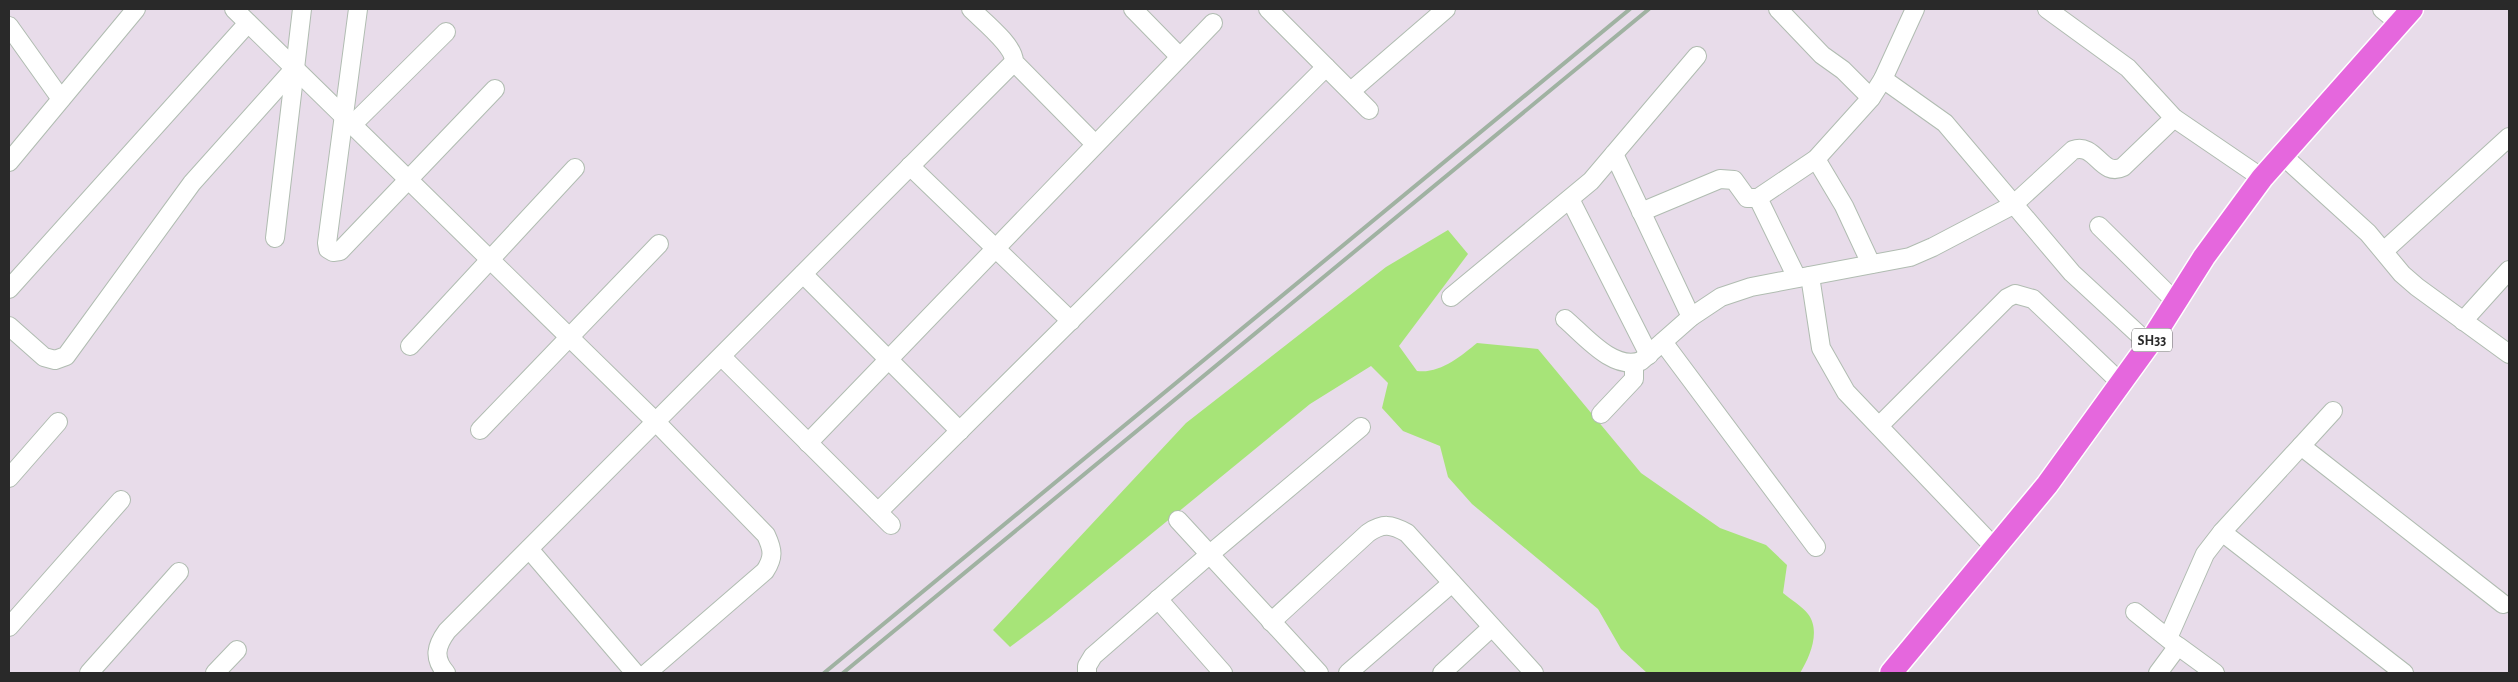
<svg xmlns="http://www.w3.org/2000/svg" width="2518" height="682" viewBox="0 0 2518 682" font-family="'Alegreya Sans',sans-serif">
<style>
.water{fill:#a7e478}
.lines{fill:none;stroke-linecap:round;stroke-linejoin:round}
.minor-casing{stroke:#b0bcb1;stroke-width:20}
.major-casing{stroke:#fff;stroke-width:25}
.minor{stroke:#fff;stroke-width:18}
.major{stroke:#e567dd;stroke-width:22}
.rail{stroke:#a0b2a2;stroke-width:4}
.labels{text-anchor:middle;stroke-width:4;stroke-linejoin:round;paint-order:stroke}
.shield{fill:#fff;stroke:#696969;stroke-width:1}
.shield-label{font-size:14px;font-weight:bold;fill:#292929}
</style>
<rect width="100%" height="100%" fill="#e8dcea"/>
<path class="water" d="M1448 230 1468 254 1399 346 1417 371C1440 374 1461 356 1477 343L1538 349 1641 473 1720 528 1766 545 1787 565 1783 593C1790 599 1802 606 1808 614 1821 631 1810 657 1800 673H1647L1621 649 1598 609 1472 504 1448 477 1440 446 1403 431 1382 408 1388 383 1371 366 1310 404 1050 617 1010 647 993 630 1186 423 1386 267Z"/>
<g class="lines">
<g class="minor-casing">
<g id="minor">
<path d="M234 9 657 423 766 535C773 550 774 557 765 571L647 673"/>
<polyline points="358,9 327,243 328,249 333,252 340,251 495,89"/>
<path d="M971 9C983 21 1015 46 1014 62L1095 144"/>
<polyline points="1133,9 1180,57"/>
<polyline points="1268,9 1369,110"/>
<polyline points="1778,9 1822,55 1843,70 1871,98"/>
<polyline points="2047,9 2128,68 2174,118 2262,178"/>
<polyline points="2382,9 2399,23"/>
<polyline points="9,26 61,99"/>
<polyline points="1883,79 1945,123 2072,273 2149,344"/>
<polyline points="1351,91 1446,9"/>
<polyline points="352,125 446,32"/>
<polyline points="1614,154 1691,317"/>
<polyline points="2282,155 2368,233 2402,274 2417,287 2509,354"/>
<polyline points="1816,159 1844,206 1871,264"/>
<polyline points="9,162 136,9"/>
<polyline points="910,166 1071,321"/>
<polyline points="1570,199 1649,355"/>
<polyline points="1641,212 1720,179 1734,180 1747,198 1758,198"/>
<polyline points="2099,226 2176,302"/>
<polyline points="275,238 302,9"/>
<polyline points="2385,250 2509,137"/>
<polyline points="803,274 960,431"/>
<polyline points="1810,276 1821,348 1846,392 1996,549"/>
<polyline points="1797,278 1758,198 1816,159 1871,98 1883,79 1915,9"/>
<polyline points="9,289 248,23"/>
<polyline points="1451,297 1591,181 1697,56"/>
<path d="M1565 319C1585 336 1613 371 1641 361L1691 317 1721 297 1751 287 1910 257 1933 247 2013 205 2073 150C2096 142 2101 178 2123 167L2174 118"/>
<polyline points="2463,321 2509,270"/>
<polyline points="9,326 44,357 55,360 66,356 192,183 294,69"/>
<polyline points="1663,342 1816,547"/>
<polyline points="410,346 575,168"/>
<polyline points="722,357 891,525"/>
<polyline points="1601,414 1634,379 1634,364"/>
<polyline points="1879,426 2007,298 2015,294 2033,299 2121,383"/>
<polyline points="480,430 659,244"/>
<polyline points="808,443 1213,23"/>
<polyline points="2301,446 2333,411"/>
<polyline points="9,478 58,422"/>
<polyline points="878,512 1326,67"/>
<polyline points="1178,520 1319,673"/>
<polyline points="2222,532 2404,673"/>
<polyline points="529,549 635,673"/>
<polyline points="1158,599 1223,673"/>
<polyline points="2135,612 2176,645"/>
<path d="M1271 622 1368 533C1383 523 1391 524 1407 533L1534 673"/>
<polyline points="9,627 121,500"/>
<polyline points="2168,638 2205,554 2222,532 2301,446 2503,604"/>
<polyline points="89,673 179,572"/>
<polyline points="215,673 237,650"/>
<path d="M446 673C433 658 436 646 447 631L1014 62"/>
<polyline points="1087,673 1087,666 1093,656 1210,554 1361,427"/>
<polyline points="1348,673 1452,583"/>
<polyline points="1442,673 1492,627"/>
<polyline points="2158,673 2178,646 2215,673"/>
</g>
</g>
<g class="major-casing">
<polyline id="major" points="1891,673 2047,485 2149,344 2204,257 2262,178 2412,9"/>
</g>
<use href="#minor" class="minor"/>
<use href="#major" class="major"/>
<g class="rail">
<polyline points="824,673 1630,9"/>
<polyline points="843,673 1649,9"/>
</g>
</g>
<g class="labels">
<rect class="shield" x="2132" y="328.5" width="40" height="23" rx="4"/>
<g class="shield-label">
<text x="2152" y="345">SH33</text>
</g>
</g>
<rect width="2518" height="682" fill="none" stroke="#292929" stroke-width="20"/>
</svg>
